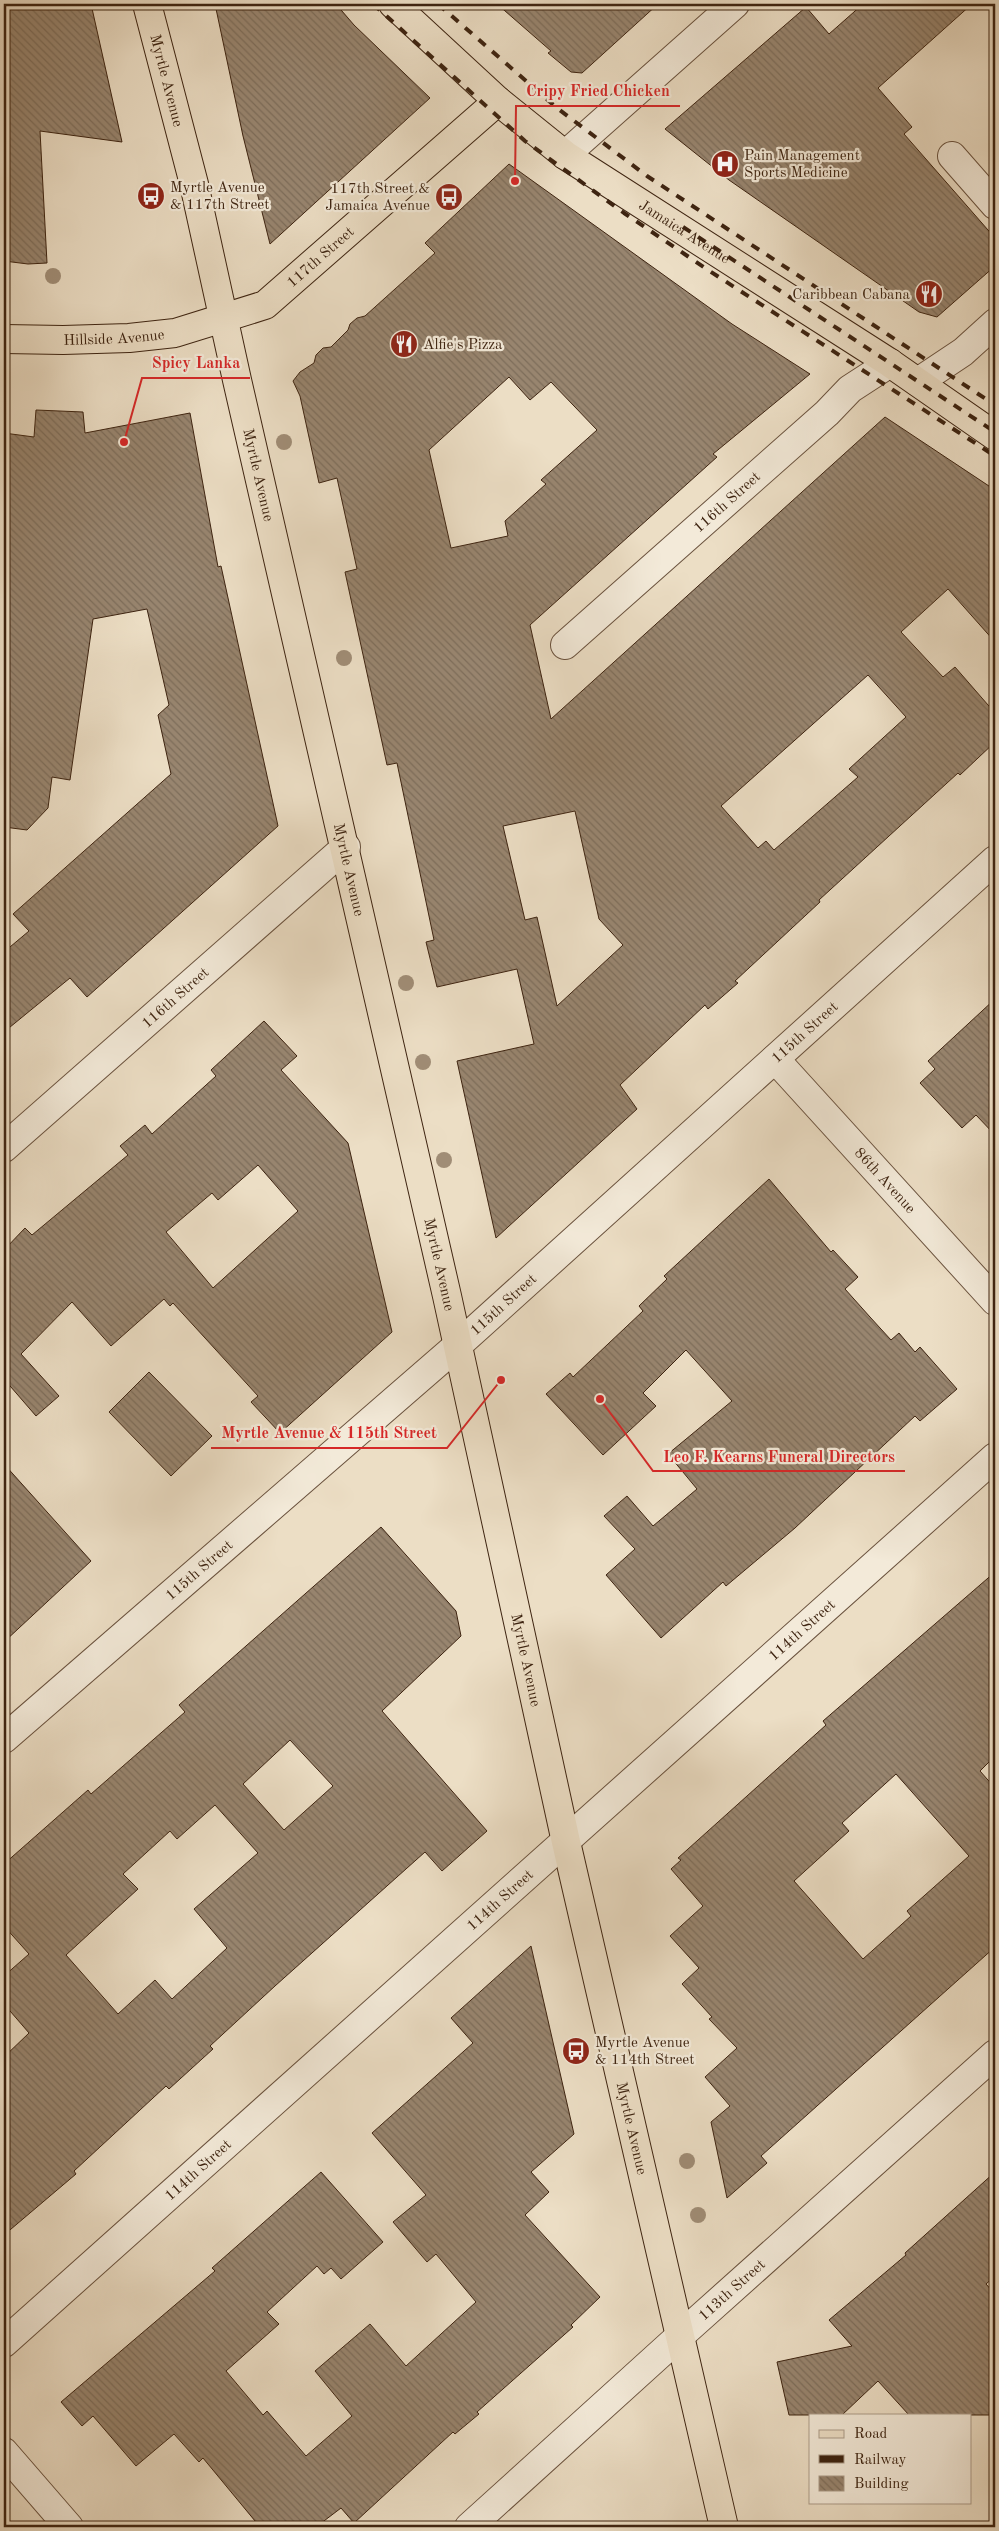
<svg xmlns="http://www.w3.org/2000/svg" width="999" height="2531" viewBox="0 0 999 2531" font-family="'Old Standard TT',serif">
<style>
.building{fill:url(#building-back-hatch);stroke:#3e2411;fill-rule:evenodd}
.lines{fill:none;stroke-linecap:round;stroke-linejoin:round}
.minor-casing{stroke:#6a523e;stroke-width:30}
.major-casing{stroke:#3e2411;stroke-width:30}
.minor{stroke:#f3ead9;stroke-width:28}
.major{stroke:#ecdec5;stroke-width:28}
.rail{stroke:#3e2411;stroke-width:4;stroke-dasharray:9 9;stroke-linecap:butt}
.tree{fill:#a08d76}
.labels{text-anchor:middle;stroke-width:4.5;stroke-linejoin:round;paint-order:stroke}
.street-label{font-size:15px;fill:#3e2411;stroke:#f3ead9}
.poi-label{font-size:15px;fill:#3e2411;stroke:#f3ead9;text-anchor:start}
.leader{fill:none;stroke:#d62828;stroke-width:2}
.callout-dot{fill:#d62828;stroke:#f3ead9;stroke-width:2}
.callout-label{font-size:16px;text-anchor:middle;font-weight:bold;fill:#d62828;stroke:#f3ead9;stroke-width:4.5;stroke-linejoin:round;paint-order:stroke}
</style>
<defs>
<pattern id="building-back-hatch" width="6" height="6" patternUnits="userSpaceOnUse" patternTransform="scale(1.25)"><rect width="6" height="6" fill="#98856f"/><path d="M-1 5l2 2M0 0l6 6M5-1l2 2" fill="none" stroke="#7d6d5a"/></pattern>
</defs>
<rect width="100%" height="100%" fill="#ecdec5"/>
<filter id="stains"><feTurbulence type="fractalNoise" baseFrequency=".004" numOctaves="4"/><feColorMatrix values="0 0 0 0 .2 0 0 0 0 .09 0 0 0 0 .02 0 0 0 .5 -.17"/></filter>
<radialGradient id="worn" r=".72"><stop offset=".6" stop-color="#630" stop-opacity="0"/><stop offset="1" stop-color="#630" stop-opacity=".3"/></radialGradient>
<g class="building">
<polygon points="4,4 91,4 122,142 40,131 47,263 28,264 4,261"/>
<polygon points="215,4 336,4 354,25 430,98 270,244 243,136"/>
<polygon points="497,4 658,4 582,73 571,72 548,53 551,51"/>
<polygon points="863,4 972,4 878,88 912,127 904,134 995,238 995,266 937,317 919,312 729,180 665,129 806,7 829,34"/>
<path d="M509 164 732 324 810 374 713 454 717 457 530 625 551 719 885 417 995 490V642L948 589 901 632 943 677 955 667 995 713V742L960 775 958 773 819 900 820 902 735 981 738 983 708 1009 705 1005 620 1085 637 1109 496 1238 457 1061 534 1044 517 969 437 987 426 942 434 940 397 763 387 765 345 572 357 569 337 478 319 483 300 396 293 381 300 372 314 363 316 355 323 348 331 347 348 330 350 324 357 318 365 316 435 253 425 243ZM509 377 530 400 551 382 597 430 541 480 546 484 505 521 508 536 451 548 429 450ZM868 675 906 717 849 769 858 777 774 850 766 841 758 848 721 806ZM575 811 599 919 623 945 557 1006 537 917 525 920 503 826Z"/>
<polygon points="36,410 83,412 85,433 190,413 218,567 221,566 278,826 87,997 70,978 4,1032 4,952 29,931 13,914 171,774 158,715 169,705 147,609 93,619 70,780 52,777 48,808 27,830 4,827 4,433 34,437"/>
<polygon points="995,999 995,1135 976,1115 962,1128 920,1083 935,1069 928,1061"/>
<path d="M264 1021 297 1056 281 1070 348 1143 392 1332 280 1433 251 1402 258 1396 173 1303 170 1306 164 1299 111 1346 72 1302 21 1354 59 1396 36 1416 4 1379V1250L25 1228 32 1235 128 1155 120 1146 145 1125 152 1134 216 1076 211 1070ZM258 1165 298 1211 213 1288 166 1232 212 1193 218 1200Z"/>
<polygon points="769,1179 831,1252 833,1250 858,1277 845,1289 870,1317 891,1340 899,1333 915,1352 920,1347 957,1389 920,1421 915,1416 795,1528 726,1586 723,1582 661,1638 606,1575 635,1549 604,1516 627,1496 653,1526 697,1489 668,1454 732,1401 686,1350 643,1393 656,1406 603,1455 546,1394 570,1373 573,1377 643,1311 639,1306 667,1279 664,1276"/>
<polygon points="149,1372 212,1436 171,1476 109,1412"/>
<polygon points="4,1464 91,1561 4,1642"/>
<path d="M381 1527 456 1611 461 1636 382 1711 487 1831 442 1871 425 1852 275 1986 210 2046 213 2049 169 2089 166 2086 74 2171 76 2174 4 2235V2057L29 2033 4 2004V1976L29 1954 4 1926V1864L88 1790 91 1794 185 1712 179 1705ZM290 1740 333 1786 284 1830 243 1784ZM215 1805 258 1853 194 1909 227 1948 172 1999 155 1980 118 2014 66 1955 138 1889 123 1874 170 1831 177 1839Z"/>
<path d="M995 1572V1756L980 1771 995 1788V1947L761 2156 767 2163 727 2198 711 2122 730 2106 705 2077 737 2048 709 2019 712 2017 682 1984 699 1968 670 1936 703 1906 671 1869 681 1860 678 1858 826 1725 823 1721ZM896 1774 969 1856 907 1911 911 1916 863 1959 794 1881 849 1831 842 1823Z"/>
<polygon points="531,1946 574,2134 531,2172 549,2192 525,2215 600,2297 571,2325 573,2327 477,2412 479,2414 455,2434 453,2432 354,2523 341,2508 316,2527 260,2527 203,2458 199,2462 174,2434 136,2466 93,2416 82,2426 61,2402 215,2271 212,2268 321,2172 383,2242 341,2279 331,2268 324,2274 317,2266 267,2312 279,2324 226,2371 263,2415 267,2411 306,2456 352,2416 315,2371 370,2324 406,2366 476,2302 436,2254 427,2262 393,2222 426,2195 372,2133 473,2043 451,2018"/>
<polygon points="995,2172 995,2276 986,2284 995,2294 995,2415 909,2415 878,2381 842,2415 789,2415 777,2362 852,2346 829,2320 906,2255 905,2253"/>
</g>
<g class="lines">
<g class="minor-casing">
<g id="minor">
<polyline points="565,155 735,4"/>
<polyline points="952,156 995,205"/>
<polyline points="918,382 963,352 995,323"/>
<path id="s1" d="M565 645 827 413 850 389 890 363"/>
<path id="s2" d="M775 1059 995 1301"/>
<path id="s3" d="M4 1148 346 847"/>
<path id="s4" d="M4 1739 458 1345 995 860"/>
<path id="s5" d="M4 2343 995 1457"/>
<polyline points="4,2452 69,2527"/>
<path id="s6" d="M469 2527 681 2335 995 2054"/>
</g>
</g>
<g class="major-casing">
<g id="major">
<path id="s7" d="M147 4 194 184 237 380 447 1296 566 1842 724 2527"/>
<path id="s8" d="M393 4 498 101 565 155 890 363 995 436"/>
<path id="s9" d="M4 339 63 340 129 338 175 333 265 305 498 101"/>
</g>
</g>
<use href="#minor" class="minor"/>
<use href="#major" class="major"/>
<g class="rail">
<polyline points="373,4 525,141 624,213 708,270 995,456"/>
<polyline points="438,4 557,108 647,176 995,405"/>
<polyline points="683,227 995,432"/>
</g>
</g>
<g class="tree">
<circle cx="53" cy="276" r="8"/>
<circle cx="284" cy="442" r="8"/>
<circle cx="344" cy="658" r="8"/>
<circle cx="406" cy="983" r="8"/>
<circle cx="423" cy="1062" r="8"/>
<circle cx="444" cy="1160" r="8"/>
<circle cx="687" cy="2161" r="8"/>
<circle cx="698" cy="2215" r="8"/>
</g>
<defs>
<g id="hospital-disc" transform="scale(1.4375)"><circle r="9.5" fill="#8f2418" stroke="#f3ead9"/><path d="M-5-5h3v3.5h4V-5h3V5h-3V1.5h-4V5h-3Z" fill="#fff"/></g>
<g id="bus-disc" transform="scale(1.4375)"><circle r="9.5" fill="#8f2418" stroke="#f3ead9"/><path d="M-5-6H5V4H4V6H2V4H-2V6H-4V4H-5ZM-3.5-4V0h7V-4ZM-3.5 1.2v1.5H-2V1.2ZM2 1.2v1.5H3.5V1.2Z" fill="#fff"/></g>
<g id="restaurant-disc" transform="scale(1.4375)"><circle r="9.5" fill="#8f2418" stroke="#f3ead9"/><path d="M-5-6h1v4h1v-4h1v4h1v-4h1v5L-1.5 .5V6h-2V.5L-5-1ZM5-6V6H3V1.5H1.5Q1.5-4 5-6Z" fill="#fff"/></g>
</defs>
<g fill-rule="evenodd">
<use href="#hospital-disc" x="725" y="164"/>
<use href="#bus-disc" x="151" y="196"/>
<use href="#bus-disc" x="449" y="197"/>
<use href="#restaurant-disc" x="929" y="294"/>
<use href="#restaurant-disc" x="404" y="344"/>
<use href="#bus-disc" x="576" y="2051"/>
</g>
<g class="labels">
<g class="street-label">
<text dy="5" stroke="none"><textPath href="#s7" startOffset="79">Myrtle Avenue</textPath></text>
<text dy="5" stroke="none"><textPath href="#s8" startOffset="371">Jamaica Avenue</textPath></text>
<text dy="5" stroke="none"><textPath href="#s9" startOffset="339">117th Street</textPath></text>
<text dy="5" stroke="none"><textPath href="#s9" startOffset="110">Hillside Avenue</textPath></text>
<text dy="5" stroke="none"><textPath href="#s7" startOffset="484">Myrtle Avenue</textPath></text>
<text dy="5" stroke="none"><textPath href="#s1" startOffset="216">116th Street</textPath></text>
<text dy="5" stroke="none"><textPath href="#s7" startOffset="889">Myrtle Avenue</textPath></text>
<text dy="5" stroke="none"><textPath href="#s3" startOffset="228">116th Street</textPath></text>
<text dy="5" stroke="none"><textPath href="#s4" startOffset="1068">115th Street</textPath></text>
<text dy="5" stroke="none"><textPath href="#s2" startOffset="164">86th Avenue</textPath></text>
<text dy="5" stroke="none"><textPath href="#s7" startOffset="1294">Myrtle Avenue</textPath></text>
<text dy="5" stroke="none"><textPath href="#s4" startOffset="662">115th Street</textPath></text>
<text dy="5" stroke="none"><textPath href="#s4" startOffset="258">115th Street</textPath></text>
<text dy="5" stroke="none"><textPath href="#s5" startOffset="1070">114th Street</textPath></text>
<text dy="5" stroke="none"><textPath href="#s7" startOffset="1699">Myrtle Avenue</textPath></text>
<text dy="5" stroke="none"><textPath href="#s5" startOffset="665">114th Street</textPath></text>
<text dy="5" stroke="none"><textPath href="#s7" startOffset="2179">Myrtle Avenue</textPath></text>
<text dy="5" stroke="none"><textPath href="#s5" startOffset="260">114th Street</textPath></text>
<text dy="5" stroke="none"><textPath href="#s6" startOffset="354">113th Street</textPath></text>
</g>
<g class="poi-label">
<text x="744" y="160">Pain Management<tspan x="744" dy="17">Sports Medicine</tspan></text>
<text x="170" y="192">Myrtle Avenue<tspan x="170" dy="17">&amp; 117th Street</tspan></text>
<text x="430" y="193" text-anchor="end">117th Street &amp;<tspan x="430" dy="17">Jamaica Avenue</tspan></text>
<text x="910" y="299" text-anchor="end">Caribbean Cabana</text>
<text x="423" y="349">Alfie's Pizza</text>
<text x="595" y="2047">Myrtle Avenue<tspan x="595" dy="17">&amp; 114th Street</tspan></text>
</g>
</g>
<path class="leader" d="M515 181L516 106H680M124 442L142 378H250M501 1380L447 1448H211M600 1399L653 1471H905"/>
<g class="callout-dot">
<circle cx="515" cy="181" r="5"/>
<circle cx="124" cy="442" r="5"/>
<circle cx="501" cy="1380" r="5"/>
<circle cx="600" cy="1399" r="5"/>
</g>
<g class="callout-label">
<text x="598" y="96">Cripy Fried Chicken</text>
<text x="196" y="368">Spicy Lanka</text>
<text x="329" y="1438">Myrtle Avenue &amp; 115th Street</text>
<text x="779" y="1462">Leo F. Kearns Funeral Directors</text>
</g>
<rect width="999" height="2531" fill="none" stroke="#ecdec5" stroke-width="20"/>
<rect x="5" y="5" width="989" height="2521" fill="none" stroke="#3e2411" stroke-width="2.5"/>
<rect x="10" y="10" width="979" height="2511" fill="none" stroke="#3e2411"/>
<rect x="809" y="2414" width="162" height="90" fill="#f3ead9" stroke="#ab9b89"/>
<rect x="819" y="2430" width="25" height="8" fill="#ecdec5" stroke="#ab9b89"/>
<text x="854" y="2438" font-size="15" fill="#3e2411">Road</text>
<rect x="819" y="2455" width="25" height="8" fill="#3e2411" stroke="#ab9b89"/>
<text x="854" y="2464" font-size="15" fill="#3e2411">Railway</text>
<rect x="819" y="2476" width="25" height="15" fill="url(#building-back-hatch)" stroke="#ab9b89"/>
<text x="854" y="2488" font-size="15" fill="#3e2411">Building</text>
<rect width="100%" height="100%" filter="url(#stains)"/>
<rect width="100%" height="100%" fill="url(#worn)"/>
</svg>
